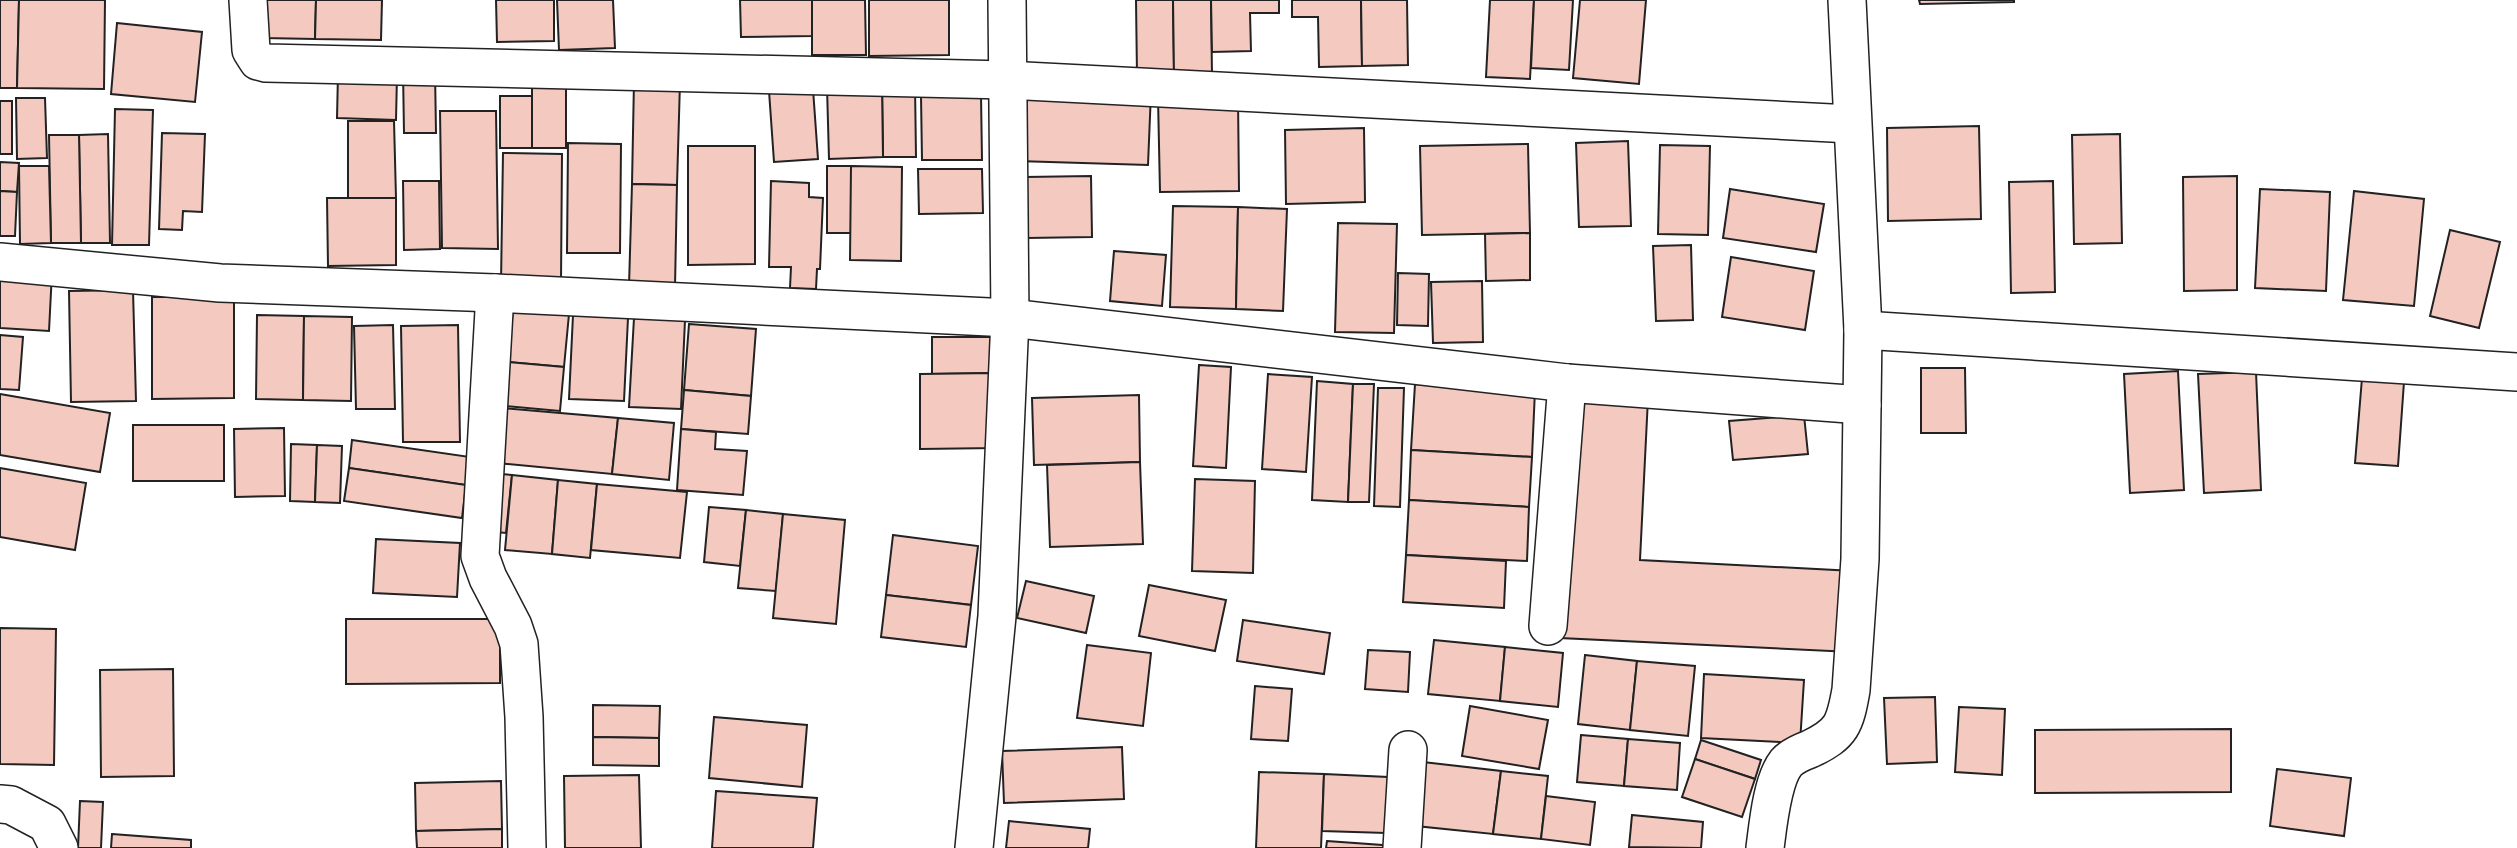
<svg xmlns="http://www.w3.org/2000/svg" width="2517" height="848" viewBox="0 0 2517 848" font-family="Barlow,sans-serif">
<style>
.building{fill:#f3c9c0;stroke:#222;stroke-width:2}
.lines{fill:none;stroke-linecap:round;stroke-linejoin:round}
.street-casing{stroke:#222;stroke-width:40}
.street{stroke:#fff;stroke-width:37}
</style>
<rect width="100%" height="100%" fill="#fff"/>
<g class="building">
<polygon points="0,0 19,0 17,88 0,88"/>
<polygon points="19,0 105,0 104,89 17,88"/>
<polygon points="264,0 316,0 315,39 263,38"/>
<polygon points="316,0 382,0 381,40 315,39"/>
<polygon points="496,0 554,0 554,41 497,42"/>
<polygon points="557,0 613,0 615,48 559,50"/>
<polygon points="740,0 812,0 812,36 741,37"/>
<polygon points="812,0 865,0 866,55 812,55"/>
<polygon points="869,0 949,0 949,55 869,56"/>
<polygon points="1136,0 1173,0 1174,75 1137,76"/>
<polygon points="1173,0 1211,0 1212,75 1174,75"/>
<polygon points="1211,0 1279,0 1279,13 1250,13 1251,51 1212,52"/>
<polygon points="1292,0 1361,0 1362,66 1319,67 1318,17 1292,17"/>
<polygon points="1361,0 1407,0 1408,65 1362,66"/>
<polygon points="1490,0 1534,0 1530,79 1486,77"/>
<polygon points="1534,0 1573,0 1569,70 1531,68"/>
<polygon points="1580,0 1646,0 1639,84 1573,78"/>
<polygon points="1919,0 2014,0 2014,2 1920,4"/>
<polygon points="117,23 202,32 195,102 111,94"/>
<polygon points="403,71 435,71 436,133 404,133"/>
<polygon points="338,73 397,75 396,120 337,118"/>
<polygon points="566,76 566,148 532,148 532,77"/>
<polygon points="634,81 680,82 677,185 632,184"/>
<polygon points="915,85 916,157 883,157 882,86"/>
<polygon points="882,86 883,157 829,159 827,87"/>
<polygon points="1018,88 1151,92 1148,165 1017,161"/>
<polygon points="813,89 818,159 774,162 769,91"/>
<polygon points="981,95 982,160 922,160 921,96"/>
<rect x="500" y="96" width="32" height="52"/>
<polygon points="1238,97 1239,191 1160,192 1158,98"/>
<polygon points="16,98 45,98 47,158 17,159"/>
<rect x="0" y="101" width="12" height="53"/>
<polygon points="115,109 153,110 149,245 112,245"/>
<polygon points="440,111 496,111 498,249 442,248"/>
<polygon points="348,121 394,121 396,198 348,198"/>
<polygon points="1979,126 1981,219 1888,221 1887,128"/>
<polygon points="1364,128 1365,202 1286,204 1285,130"/>
<polygon points="162,133 205,134 202,212 183,211 182,230 159,229"/>
<polygon points="108,134 110,243 81,243 79,135"/>
<polygon points="2120,134 2122,243 2074,244 2072,135"/>
<polygon points="49,135 79,135 81,243 51,243"/>
<polygon points="1628,141 1631,226 1579,227 1576,143"/>
<polygon points="568,143 621,144 620,253 567,253"/>
<polygon points="1528,144 1530,233 1422,235 1420,146"/>
<polygon points="1660,145 1710,146 1708,235 1658,234"/>
<polygon points="688,146 755,146 755,264 688,265"/>
<polygon points="503,153 562,154 561,282 501,282"/>
<polygon points="0,162 19,163 17,192 0,191"/>
<polygon points="19,166 49,166 51,243 20,244"/>
<rect x="827" y="166" width="24" height="67"/>
<polygon points="851,166 902,167 901,261 850,260"/>
<polygon points="918,169 982,169 983,213 919,214"/>
<polygon points="1091,176 1092,237 1027,238 1025,177"/>
<polygon points="2237,176 2237,290 2184,291 2183,177"/>
<polygon points="403,181 439,181 440,249 404,250"/>
<polygon points="771,181 809,183 809,197 823,198 820,269 817,269 816,289 790,288 791,267 769,267"/>
<polygon points="2053,181 2055,292 2011,293 2009,182"/>
<polygon points="632,184 677,185 675,287 629,286"/>
<polygon points="1730,189 1824,204 1816,252 1723,238"/>
<polygon points="2260,189 2330,192 2326,291 2255,288"/>
<polygon points="0,191 17,192 15,236 0,236"/>
<polygon points="2354,191 2424,199 2414,306 2343,300"/>
<polygon points="327,198 396,198 396,265 328,266"/>
<polygon points="1173,206 1238,207 1236,309 1170,307"/>
<polygon points="1238,207 1287,209 1283,311 1236,309"/>
<polygon points="1338,223 1397,224 1394,333 1335,332"/>
<polygon points="2450,230 2500,242 2479,328 2430,316"/>
<polygon points="1530,233 1530,280 1486,281 1485,234"/>
<polygon points="1691,245 1693,320 1656,321 1653,246"/>
<polygon points="1114,251 1166,255 1162,306 1110,301"/>
<polygon points="1731,257 1814,271 1805,330 1722,317"/>
<polygon points="0,268 52,272 49,331 0,328"/>
<polygon points="1398,273 1429,274 1428,326 1397,325"/>
<polygon points="1482,281 1483,342 1433,343 1431,282"/>
<polygon points="133,290 136,401 71,402 69,291"/>
<polygon points="152,297 234,297 234,398 152,399"/>
<polygon points="513,309 569,314 564,367 508,362"/>
<polygon points="257,315 304,316 303,400 256,399"/>
<polygon points="573,315 628,318 624,401 569,399"/>
<polygon points="304,316 352,317 351,401 303,400"/>
<polygon points="634,318 685,320 681,409 629,407"/>
<polygon points="689,324 756,329 751,396 684,390"/>
<polygon points="393,325 395,409 356,409 354,326"/>
<polygon points="458,325 460,442 403,442 401,326"/>
<polygon points="0,335 23,337 19,390 0,389"/>
<polygon points="932,337 994,337 995,373 932,374"/>
<polygon points="508,362 564,367 560,411 504,406"/>
<polygon points="1199,365 1231,367 1226,468 1193,466"/>
<polygon points="1921,368 1965,368 1966,433 1921,433"/>
<polygon points="2178,371 2184,490 2130,493 2124,374"/>
<polygon points="2256,372 2261,490 2204,493 2198,374"/>
<polygon points="995,373 996,448 920,449 920,374"/>
<polygon points="1268,374 1312,377 1306,472 1262,469"/>
<polygon points="2362,378 2404,382 2398,466 2355,463"/>
<polygon points="1317,381 1353,384 1348,502 1312,500"/>
<polygon points="1353,384 1374,384 1369,502 1348,502"/>
<polygon points="1415,384 1535,390 1532,457 1411,450"/>
<polygon points="1378,388 1404,388 1400,507 1374,506"/>
<polygon points="684,390 751,396 748,434 681,429"/>
<polygon points="0,394 110,413 100,472 0,455"/>
<polygon points="1139,395 1140,462 1034,465 1032,398"/>
<polygon points="1572,395 1648,398 1640,560 1854,571 1851,652 1560,638"/>
<polygon points="502,408 618,418 612,474 497,463"/>
<polygon points="1804,415 1808,454 1733,460 1729,421"/>
<polygon points="618,418 674,423 669,480 612,474"/>
<rect x="133" y="425" width="91" height="56"/>
<polygon points="284,428 285,496 235,497 234,429"/>
<polygon points="681,429 716,432 715,449 747,451 743,495 677,490"/>
<polygon points="352,440 470,457 466,485 349,468"/>
<polygon points="291,444 317,445 315,502 290,501"/>
<polygon points="317,445 342,446 340,503 315,502"/>
<polygon points="1411,450 1532,457 1529,507 1409,500"/>
<polygon points="1140,462 1143,544 1050,547 1047,465"/>
<polygon points="0,468 86,483 75,550 0,537"/>
<polygon points="349,468 466,485 462,518 344,501"/>
<polygon points="490,473 512,475 506,533 485,531"/>
<polygon points="512,475 558,480 552,554 505,550"/>
<polygon points="1195,479 1255,481 1253,573 1192,571"/>
<polygon points="558,480 597,484 590,558 552,554"/>
<polygon points="597,484 687,492 680,558 591,550"/>
<polygon points="1409,500 1529,507 1527,561 1406,555"/>
<polygon points="709,507 746,510 740,566 704,562"/>
<polygon points="746,510 783,514 776,591 738,588"/>
<polygon points="783,514 845,520 836,624 773,618"/>
<polygon points="893,535 978,546 971,605 886,595"/>
<polygon points="376,539 460,543 457,597 373,593"/>
<polygon points="1406,555 1506,561 1504,608 1403,602"/>
<polygon points="1026,581 1094,596 1086,633 1017,618"/>
<polygon points="1149,585 1226,600 1215,651 1139,636"/>
<polygon points="886,595 971,605 966,647 881,637"/>
<polygon points="346,619 500,619 500,683 346,684"/>
<polygon points="1243,620 1330,633 1324,674 1237,661"/>
<polygon points="0,628 56,629 54,765 0,764"/>
<polygon points="1434,640 1505,647 1500,701 1428,694"/>
<polygon points="1087,645 1151,653 1143,726 1077,718"/>
<polygon points="1505,647 1563,653 1558,707 1500,701"/>
<polygon points="1368,650 1410,652 1408,692 1365,689"/>
<polygon points="1585,655 1637,661 1630,730 1578,724"/>
<polygon points="1637,661 1695,666 1688,736 1630,730"/>
<polygon points="173,669 174,776 101,777 100,670"/>
<polygon points="1704,674 1804,680 1800,743 1701,738"/>
<polygon points="1255,686 1292,689 1288,741 1251,739"/>
<polygon points="1935,697 1937,762 1887,764 1884,698"/>
<polygon points="593,705 660,706 659,738 593,737"/>
<polygon points="1470,706 1548,720 1539,769 1462,756"/>
<polygon points="1959,707 2005,709 2002,775 1955,772"/>
<polygon points="714,717 807,725 802,787 709,778"/>
<polygon points="2231,729 2231,792 2035,793 2035,730"/>
<polygon points="1581,735 1628,739 1624,786 1577,782"/>
<polygon points="593,737 659,738 659,766 593,765"/>
<polygon points="1628,739 1680,743 1677,790 1624,786"/>
<polygon points="1701,740 1761,760 1755,779 1695,759"/>
<polygon points="1122,747 1124,799 1004,803 1002,751"/>
<polygon points="1695,759 1755,779 1742,817 1682,797"/>
<polygon points="1423,762 1501,771 1493,834 1416,826"/>
<polygon points="2277,769 2351,778 2344,836 2270,826"/>
<polygon points="1501,771 1548,776 1541,839 1493,834"/>
<polygon points="1259,772 1324,774 1321,848 1256,848"/>
<polygon points="1324,774 1388,777 1386,833 1322,831"/>
<polygon points="639,775 641,848 565,848 564,776"/>
<polygon points="501,781 502,829 416,831 415,783"/>
<polygon points="716,791 817,798 813,848 712,848"/>
<polygon points="1546,796 1595,802 1590,845 1541,839"/>
<polygon points="80,801 103,802 101,848 78,848"/>
<polygon points="1632,815 1703,822 1701,848 1629,847"/>
<polygon points="1009,821 1090,829 1088,848 1006,848"/>
<polygon points="502,829 502,848 417,848 416,831"/>
<polygon points="112,834 191,840 191,848 111,848"/>
<polygon points="1327,841 1396,846 1396,848 1326,848"/>
</g>
<g class="lines">
<g class="street-casing">
<g id="street">
<polyline points="248,0 251,50 258,61 266,63 1007,80 1851,124"/>
<polyline points="0,262 220,283 495,293 1010,318 1567,383 1862,405"/>
<polyline points="495,293 480,556 488,578 513,626 519,644 524,717 527,848"/>
<polyline points="1863,330 2517,372"/>
<polyline points="1548,626 1567,383"/>
<polyline points="0,804 11,805 47,824 59,848"/>
<polyline points="974,848 997,616 1010,318 1007,0"/>
<polyline points="1402,848 1408,750"/>
<path d="M1765 848C1768 825 1772 781 1786 763 1792 756 1802 752 1810 749 1842 734 1845 724 1851 690L1860 559 1863 330 1847 0"/>
</g>
</g>
<use href="#street" class="street"/>
</g>
</svg>
